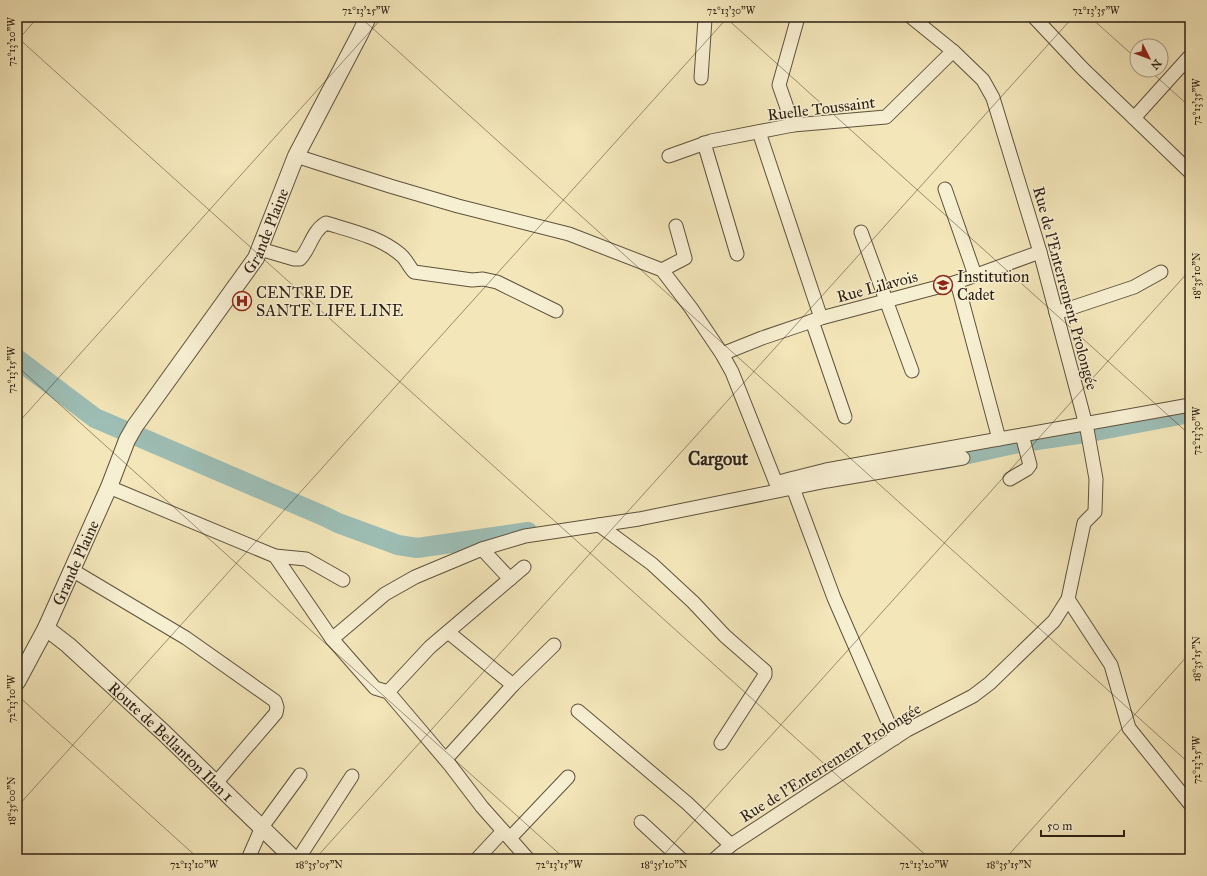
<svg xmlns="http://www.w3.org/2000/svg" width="1207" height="876" viewBox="0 0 1207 876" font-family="'IM FELL Great Primer',serif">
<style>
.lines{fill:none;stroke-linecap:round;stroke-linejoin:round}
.river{stroke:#9dbeb5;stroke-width:20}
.minor-casing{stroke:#5e523d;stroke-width:15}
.tertiary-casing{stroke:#5e523d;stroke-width:18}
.minor{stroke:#f7efd2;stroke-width:13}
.tertiary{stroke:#f7efd2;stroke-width:16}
.ticks{fill:none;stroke:#2d2014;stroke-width:1;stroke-opacity:0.45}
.labels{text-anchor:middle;stroke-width:3;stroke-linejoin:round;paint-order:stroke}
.street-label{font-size:16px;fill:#2d2014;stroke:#f7efd2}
.poi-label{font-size:16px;fill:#2d2014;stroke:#f7efd2;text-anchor:start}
.quarter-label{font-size:18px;font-weight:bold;fill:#2d2014;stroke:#f7efd2}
.neatline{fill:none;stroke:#2d2014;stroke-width:1.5}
.ticks-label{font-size:10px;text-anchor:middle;fill:#2d2014}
</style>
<rect width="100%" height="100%" fill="#f3e6b9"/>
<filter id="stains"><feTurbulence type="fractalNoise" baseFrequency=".005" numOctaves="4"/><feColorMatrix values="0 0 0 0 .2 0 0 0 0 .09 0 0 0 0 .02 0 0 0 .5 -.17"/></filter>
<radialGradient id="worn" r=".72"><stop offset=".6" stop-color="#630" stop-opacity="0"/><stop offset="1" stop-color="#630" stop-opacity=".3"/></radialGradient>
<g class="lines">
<g class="river">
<polyline points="17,359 95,418 326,517 338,523 398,545 417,548 528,532"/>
<polyline points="941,460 1023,442 1085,433 1190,413"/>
</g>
<g class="minor-casing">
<g id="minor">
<polyline points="1034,17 1082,68 1190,172"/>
<polyline points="701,78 705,19 706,17"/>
<polyline points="1134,118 1190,56"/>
<polyline points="793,125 779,85 798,17"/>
<polyline points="759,132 821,318"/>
<polyline points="704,143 737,254"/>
<polyline points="296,156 390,186 458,206 569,234 662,270 691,308 722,354 732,372 776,483 790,479 826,470 1190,405"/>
<polyline points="669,156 711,141 793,125 886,117 953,51"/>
<polyline points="945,189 975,275"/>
<polyline points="861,232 912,371"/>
<path d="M260 249 294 259H300C310 249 312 231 326 223 352 231 380 237 401 255 406 259 409 267 414 272L472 280 483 279 497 282 556 311"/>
<polyline points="662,270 685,258 676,226"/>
<polyline points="957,282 999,439"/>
<polyline points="1056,313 1134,287 1161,272"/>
<polyline points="812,321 845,417"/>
<polyline points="722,354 762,338 821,318 957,282 1040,252"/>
<polyline points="1010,479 1027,469 1030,465 1022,435"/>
<polyline points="790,480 834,598 895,738"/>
<polyline points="109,487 275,556 332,639 375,688 388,692 450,765 482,807 528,859"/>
<polyline points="599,525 652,564 693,602 725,636 765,671 765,675 721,743"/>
<polyline points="482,549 510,579"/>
<polyline points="275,556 306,559 343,580"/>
<polyline points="72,570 186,638 275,701 277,707 276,713 216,783"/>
<polyline points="1068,599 1111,665 1129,728 1190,804"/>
<polyline points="448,632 513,685"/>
<polyline points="332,639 385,594 415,577 482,549 525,536 639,519 827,481 963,458"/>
<polyline points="388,692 430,647 524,567"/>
<polyline points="578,711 687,803 731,845"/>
<polyline points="446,759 513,685 554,645"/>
<polyline points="641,822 681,859"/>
<polyline points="510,838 568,777"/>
<polyline points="248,859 262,827 300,775"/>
<polyline points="298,859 352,776"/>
<polyline points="477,859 503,831"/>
<polyline points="715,859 731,845 907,730 973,696 990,683 1054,621 1068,599 1084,523 1095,512 1096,479 1087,429 1040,252 993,98 983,80 953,51 911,17"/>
</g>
</g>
<g class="tertiary-casing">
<g id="tertiary">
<path id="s1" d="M46 628 68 645 164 733 294 859"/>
<path id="s2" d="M17 682 46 628 109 487 127 440 135 426 256 258 296 156 361 32 368 17"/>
</g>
</g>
<use href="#minor" class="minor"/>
<use href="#tertiary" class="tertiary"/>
</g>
<path class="ticks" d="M360 17 1190 764M725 17 1190 435M1090 17 1137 59M17 37 930 859M17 41 38 17M1149 70 1190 107M17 366 565 859M17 424 383 17M17 695 199 859M17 807 728 17M315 859 1073 17M660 859 1190 270M1005 859 1190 653"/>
<defs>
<g id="school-ring" transform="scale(1)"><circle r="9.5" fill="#f7efd2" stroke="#8f2418" stroke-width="1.5"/><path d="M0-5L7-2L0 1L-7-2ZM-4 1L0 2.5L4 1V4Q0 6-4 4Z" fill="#8f2418"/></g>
<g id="hospital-ring" transform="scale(1)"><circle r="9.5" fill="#f7efd2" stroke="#8f2418" stroke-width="1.5"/><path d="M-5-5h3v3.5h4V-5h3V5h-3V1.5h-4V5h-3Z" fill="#8f2418"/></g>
</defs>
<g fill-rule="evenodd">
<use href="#school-ring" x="943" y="285"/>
<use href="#hospital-ring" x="242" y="301"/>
</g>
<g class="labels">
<g class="street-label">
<text transform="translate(821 108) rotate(-7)" y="6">Ruelle Toussaint</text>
<text dy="6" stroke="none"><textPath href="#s2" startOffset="518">Grande Plaine</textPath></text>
<text transform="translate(877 286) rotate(-15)" y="6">Rue Lilavois</text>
<text transform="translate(1066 288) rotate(75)" y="6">Rue de l'Enterrement Prolongée</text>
<text dy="6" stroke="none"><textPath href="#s2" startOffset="133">Grande Plaine</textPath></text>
<text dy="6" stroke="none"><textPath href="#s1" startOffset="169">Route de Bellanton Ilan 1</textPath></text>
<text transform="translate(830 762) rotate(-32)" y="6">Rue de l'Enterrement Prolongée</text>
</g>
<g class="poi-label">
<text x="957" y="282">Institution<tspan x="957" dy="18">Cadet</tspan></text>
<text x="256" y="298">CENTRE DE<tspan x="256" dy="18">SANTE LIFE LINE</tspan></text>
</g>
<g class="quarter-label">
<text x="718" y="465">Cargout</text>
</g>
</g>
<rect width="1207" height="876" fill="none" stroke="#f3e6b9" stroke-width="44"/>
<g transform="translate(1149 58) rotate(132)"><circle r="19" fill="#f7efd2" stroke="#a69c86"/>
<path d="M0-3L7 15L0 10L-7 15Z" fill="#8f2418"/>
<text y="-6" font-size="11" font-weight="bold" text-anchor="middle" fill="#2d2014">N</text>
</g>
<path d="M1041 830v6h83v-6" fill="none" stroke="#2d2014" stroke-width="2"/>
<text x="1047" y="830" font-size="12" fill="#2d2014" stroke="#f7efd2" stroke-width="3" paint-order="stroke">50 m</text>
<rect x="22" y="22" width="1163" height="832" class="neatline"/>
<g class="ticks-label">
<text x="366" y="14">72°13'25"W</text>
<text x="731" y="14">72°13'30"W</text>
<text x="1096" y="14">72°13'35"W</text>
<text transform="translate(11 42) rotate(-90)" y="4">72°13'20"W</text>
<text transform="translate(1196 102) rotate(-90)" y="4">72°13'35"W</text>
<text transform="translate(1196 276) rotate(-90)" y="4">18°35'10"N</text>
<text transform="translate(11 370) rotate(-90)" y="4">72°13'15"W</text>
<text transform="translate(1196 431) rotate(-90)" y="4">72°13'30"W</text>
<text transform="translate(1196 659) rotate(-90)" y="4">18°35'15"N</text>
<text transform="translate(11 699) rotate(-90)" y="4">72°13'10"W</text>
<text transform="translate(1196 760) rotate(-90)" y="4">72°13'25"W</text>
<text transform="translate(11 801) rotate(-90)" y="4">18°35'00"N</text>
<text x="194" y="868">72°13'10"W</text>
<text x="319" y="868">18°35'05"N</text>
<text x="559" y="868">72°13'15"W</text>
<text x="664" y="868">18°35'10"N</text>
<text x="924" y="868">72°13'20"W</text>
<text x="1009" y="868">18°35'15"N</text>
</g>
<rect width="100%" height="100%" filter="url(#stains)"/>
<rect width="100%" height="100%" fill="url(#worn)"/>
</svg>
